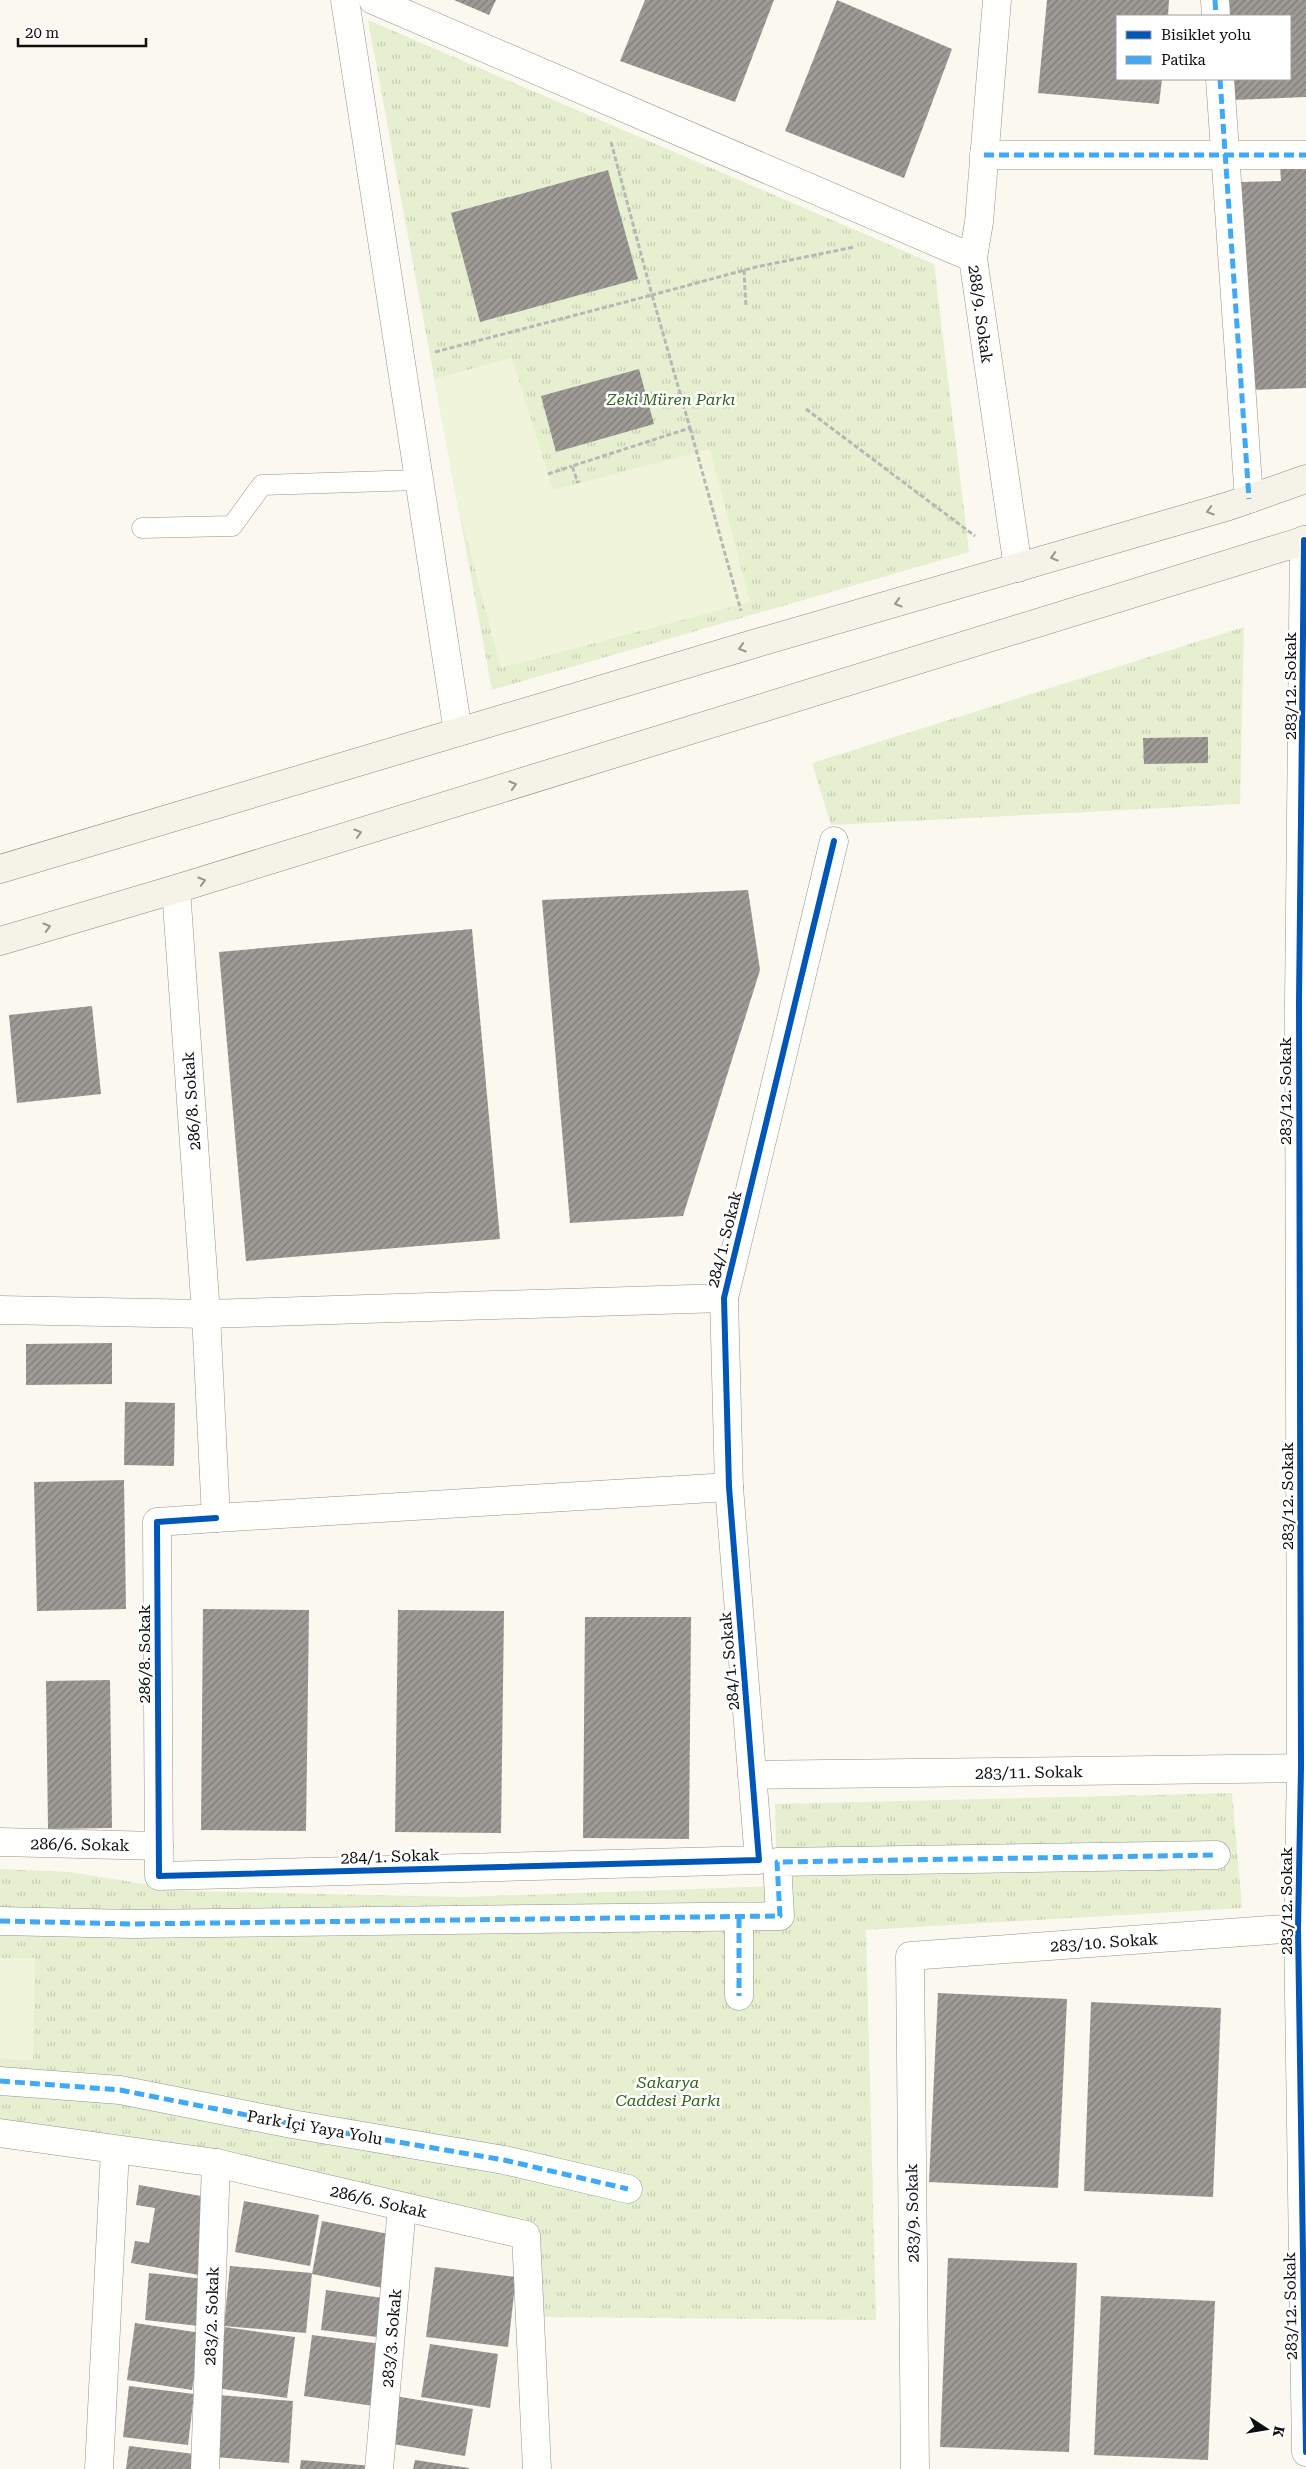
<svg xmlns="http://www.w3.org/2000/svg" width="1306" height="2469" viewBox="0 0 1306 2469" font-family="'Roboto Serif',serif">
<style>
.grass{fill:url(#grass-tufts)}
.pitch{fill:#eff4da}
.building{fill:url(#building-hatch)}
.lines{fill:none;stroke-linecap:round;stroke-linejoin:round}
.lane-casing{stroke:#94938f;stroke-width:21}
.street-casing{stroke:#94938f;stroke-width:29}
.secondary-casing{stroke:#8b8986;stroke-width:29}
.path{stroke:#b8b7b6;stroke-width:3;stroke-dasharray:5 2.5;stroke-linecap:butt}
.lane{stroke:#fefefd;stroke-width:20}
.street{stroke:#fefefd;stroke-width:28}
.secondary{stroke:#f5f2e8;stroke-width:28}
.quiet{stroke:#3fa9f5;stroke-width:5;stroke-dasharray:10 5;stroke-linecap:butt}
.cycleway-casing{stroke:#fff;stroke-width:9}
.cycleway{stroke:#0057b8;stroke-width:6}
.oneway{stroke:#989690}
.labels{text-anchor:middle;stroke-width:5;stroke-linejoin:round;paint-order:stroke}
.street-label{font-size:16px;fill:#0d0d0d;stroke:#fff}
.park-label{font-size:16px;font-style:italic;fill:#31641d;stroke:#fff}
</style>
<defs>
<pattern id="grass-tufts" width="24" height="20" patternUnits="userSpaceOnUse" patternTransform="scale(1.25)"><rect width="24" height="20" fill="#e6f0d0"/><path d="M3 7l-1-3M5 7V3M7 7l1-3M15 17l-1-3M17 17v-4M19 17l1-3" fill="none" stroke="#c4cdb1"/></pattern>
<pattern id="building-hatch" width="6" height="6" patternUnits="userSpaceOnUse" patternTransform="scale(1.25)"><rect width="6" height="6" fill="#9e9a96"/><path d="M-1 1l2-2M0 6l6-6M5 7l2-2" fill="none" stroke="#7f7c79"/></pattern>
</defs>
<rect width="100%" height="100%" fill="#fbf8f0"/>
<g class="grass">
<polygon points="368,20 934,264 969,552 492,690"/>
<polygon points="1244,627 1240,804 831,825 812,763"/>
<polygon points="1232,1793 1242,1908 866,1930 876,2320 541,2317 526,2235 0,2126 0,1869 69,1872 189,1891 463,1897 777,1886 775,1804"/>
</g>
<g class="pitch">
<polygon points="512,358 553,490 710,449 750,602 501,668 460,514 434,379"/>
<polygon points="0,1958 35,1958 33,2060 0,2059"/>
</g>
<g class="building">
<polygon points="454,0 496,0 489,15"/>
<polygon points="645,0 774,0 735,102 620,61"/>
<polygon points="837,0 952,49 904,178 785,131"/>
<polygon points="1047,0 1169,0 1168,16 1117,16 1117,79 1162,79 1159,104 1038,93"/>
<polygon points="1228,0 1306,0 1306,97 1233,100 1232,79 1290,79 1290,16 1229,16"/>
<polygon points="1306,165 1306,388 1251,390 1241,182 1281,181 1280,166"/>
<polygon points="608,170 638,279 480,322 451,213"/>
<polygon points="639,369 654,424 556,452 541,396"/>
<polygon points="1208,737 1208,763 1144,764 1143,738"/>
<polygon points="748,890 760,970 683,1216 570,1223 542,900"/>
<polygon points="472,929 500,1239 246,1261 219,952"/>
<polygon points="92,1006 101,1094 17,1103 9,1015"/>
<polygon points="112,1343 112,1384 26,1385 26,1344"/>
<polygon points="125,1402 175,1403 174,1466 124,1465"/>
<polygon points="124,1480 126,1609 37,1611 34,1482"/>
<polygon points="203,1609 309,1610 306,1831 201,1830"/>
<polygon points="398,1610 504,1611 501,1833 395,1832"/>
<polygon points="585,1617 691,1617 689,1839 583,1838"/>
<polygon points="110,1680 112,1828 48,1829 46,1681"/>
<polygon points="938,1993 1067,1999 1058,2188 929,2182"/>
<polygon points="1091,2002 1221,2008 1213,2197 1084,2191"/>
<polygon points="139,2185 212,2198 199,2275 131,2263 135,2241 149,2243 155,2208 136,2205"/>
<polygon points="244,2201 319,2215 310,2266 235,2252"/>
<polygon points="322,2221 399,2236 388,2289 312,2274"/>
<polygon points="948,2258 1077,2263 1069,2452 940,2447"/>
<polygon points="230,2266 312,2273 306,2333 224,2326"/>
<polygon points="435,2267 516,2277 508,2347 426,2337"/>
<polygon points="149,2273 204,2279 199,2326 145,2320"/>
<polygon points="326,2290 390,2299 385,2338 321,2330"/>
<polygon points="1101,2296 1215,2301 1208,2460 1094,2455"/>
<polygon points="135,2323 201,2333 192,2390 127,2380"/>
<polygon points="225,2327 295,2337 287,2398 216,2388"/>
<polygon points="312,2335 382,2344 374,2406 304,2396"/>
<polygon points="430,2344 498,2354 490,2408 421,2397"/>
<polygon points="129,2386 194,2394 188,2445 123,2437"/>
<polygon points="218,2395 293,2401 289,2463 214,2457"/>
<polygon points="389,2395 473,2409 465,2456 381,2442"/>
<polygon points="129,2446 194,2454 192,2469 126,2469"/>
<polygon points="301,2460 373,2466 373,2469 300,2469"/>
<polygon points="415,2460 469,2468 469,2469 413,2469"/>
</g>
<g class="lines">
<g class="lane-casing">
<polyline id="lane" points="142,528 232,526 262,485 419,480"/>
</g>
<g class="street-casing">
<g id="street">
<polyline points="345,0 458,732"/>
<polyline points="373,0 973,258"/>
<polyline points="997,0 979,222 973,258 1018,568"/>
<polyline points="1215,0 1216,16"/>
<polyline points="1220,79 1249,499"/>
<polyline points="984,155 1306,155"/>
<polyline points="1304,540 1299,1002 1301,1768 1298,1928 1306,2452"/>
<polyline points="176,889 206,1314 216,1518 729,1487"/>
<polyline points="0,1310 206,1314 724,1298"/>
<polyline points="216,1518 157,1522 159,1876 759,1860 729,1487 724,1298 834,841"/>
<polyline points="752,1775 1306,1768"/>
<polyline points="0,1842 159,1846"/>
<polyline points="739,1918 739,1996"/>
<polyline points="0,1921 132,1924 780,1916 777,1862 1216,1855"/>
<polyline points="0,2081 120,2090 292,2124 504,2160 628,2189"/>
<polyline points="0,2133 216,2163 526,2235 537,2469"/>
<polyline points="99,2469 115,2150"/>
<polyline points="205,2469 216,2163"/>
<polyline points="379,2469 402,2207"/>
<polyline points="915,2469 910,1956 1298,1928"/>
</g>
</g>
<g class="secondary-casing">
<g id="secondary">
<polyline points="0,869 750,645 1229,506 1306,479"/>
<polyline points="0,941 176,889 1306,540"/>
</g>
</g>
<g class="path">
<polyline points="611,142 652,295 756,267 854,247"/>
<polyline points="744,270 746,307"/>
<polyline points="435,352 652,295 690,428 572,466 578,483"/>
<polyline points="806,409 975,536"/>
<polyline points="690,428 741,611"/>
<polyline points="548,474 572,466"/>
</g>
<use href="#lane" class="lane"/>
<use href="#street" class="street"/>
<use href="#secondary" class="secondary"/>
<g class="quiet">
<polyline points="1215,0 1216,16"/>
<polyline points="1220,79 1249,499"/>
<polyline points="984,155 1306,155"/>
<polyline points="739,1918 739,1996"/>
<polyline points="0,1921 132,1924 780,1916 777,1862 1216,1855"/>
<polyline points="0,2081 120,2090 292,2124 504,2160 628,2189"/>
</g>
<g class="cycleway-casing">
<g id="cycleway">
<polyline points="1304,540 1299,1002 1301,1768 1298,1928 1306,2452"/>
<polyline points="216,1518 157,1522 159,1876 759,1860 729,1487 724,1298 834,841"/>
</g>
</g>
<use href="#cycleway" class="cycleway"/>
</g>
<defs><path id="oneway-chevron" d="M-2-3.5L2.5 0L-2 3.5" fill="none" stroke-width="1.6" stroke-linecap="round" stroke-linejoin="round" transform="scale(1.25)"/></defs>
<g class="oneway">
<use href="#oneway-chevron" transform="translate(1210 511) rotate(164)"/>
<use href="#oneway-chevron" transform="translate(1054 557) rotate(164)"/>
<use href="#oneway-chevron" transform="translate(898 603) rotate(164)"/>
<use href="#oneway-chevron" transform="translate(742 648) rotate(163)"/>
<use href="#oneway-chevron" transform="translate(513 785) rotate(-17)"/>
<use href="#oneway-chevron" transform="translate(358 833) rotate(-17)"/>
<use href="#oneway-chevron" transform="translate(202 881) rotate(-17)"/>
<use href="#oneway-chevron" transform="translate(47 927) rotate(-16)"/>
</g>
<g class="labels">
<g class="street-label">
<text transform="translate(981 314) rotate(82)" y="6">288/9. Sokak</text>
<text transform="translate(1290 686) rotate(-90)" y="6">283/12. Sokak</text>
<text transform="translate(1285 1091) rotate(-90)" y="6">283/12. Sokak</text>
<text transform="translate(191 1101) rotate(-94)" y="6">286/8. Sokak</text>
<text transform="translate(724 1239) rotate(-76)" y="6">284/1. Sokak</text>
<text transform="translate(1287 1496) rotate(-90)" y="6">283/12. Sokak</text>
<text transform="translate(144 1654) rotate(-90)" y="6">286/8. Sokak</text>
<text transform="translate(729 1661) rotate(-95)" y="6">284/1. Sokak</text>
<text transform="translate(1029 1772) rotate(-1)" y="6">283/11. Sokak</text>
<text transform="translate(80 1844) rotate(1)" y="6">286/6. Sokak</text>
<text transform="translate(390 1856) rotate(-2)" y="6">284/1. Sokak</text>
<text transform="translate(1286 1901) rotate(-90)" y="6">283/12. Sokak</text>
<text transform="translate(1104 1942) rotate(-4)" y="6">283/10. Sokak</text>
<text transform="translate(315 2127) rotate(10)" y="6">Park İçi Yaya Yolu</text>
<text transform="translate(379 2201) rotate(13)" y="6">286/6. Sokak</text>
<text transform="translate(912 2213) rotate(-91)" y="6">283/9. Sokak</text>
<text transform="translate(1290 2306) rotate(-91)" y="6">283/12. Sokak</text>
<text transform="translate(211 2316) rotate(-88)" y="6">283/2. Sokak</text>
<text transform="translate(391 2338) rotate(-85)" y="6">283/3. Sokak</text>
</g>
<g class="park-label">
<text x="671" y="405">Zeki Müren Parkı</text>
<text x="668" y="2088">Sakarya<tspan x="668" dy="18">Caddesi Parkı</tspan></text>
</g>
</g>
<rect x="1116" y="15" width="175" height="65" fill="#ffffff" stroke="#9e9e9e"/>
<rect x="1126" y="31" width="25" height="8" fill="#0057b8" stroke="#9e9e9e"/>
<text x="1161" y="40" font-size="15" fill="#0d0d0d">Bisiklet yolu</text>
<rect x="1126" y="56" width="25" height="8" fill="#3fa9f5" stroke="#9e9e9e"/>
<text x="1161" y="65" font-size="15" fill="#0d0d0d">Patika</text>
<g transform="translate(1266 2429) rotate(102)" stroke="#ffffff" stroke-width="4" paint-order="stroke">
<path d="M0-4L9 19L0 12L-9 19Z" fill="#0d0d0d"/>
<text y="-8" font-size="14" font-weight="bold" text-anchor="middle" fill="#0d0d0d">K</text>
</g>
<path d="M18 38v8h128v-8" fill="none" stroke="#0d0d0d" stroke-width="2.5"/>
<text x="25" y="38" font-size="15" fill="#0d0d0d" stroke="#ffffff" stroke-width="4" paint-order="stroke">20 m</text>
</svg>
